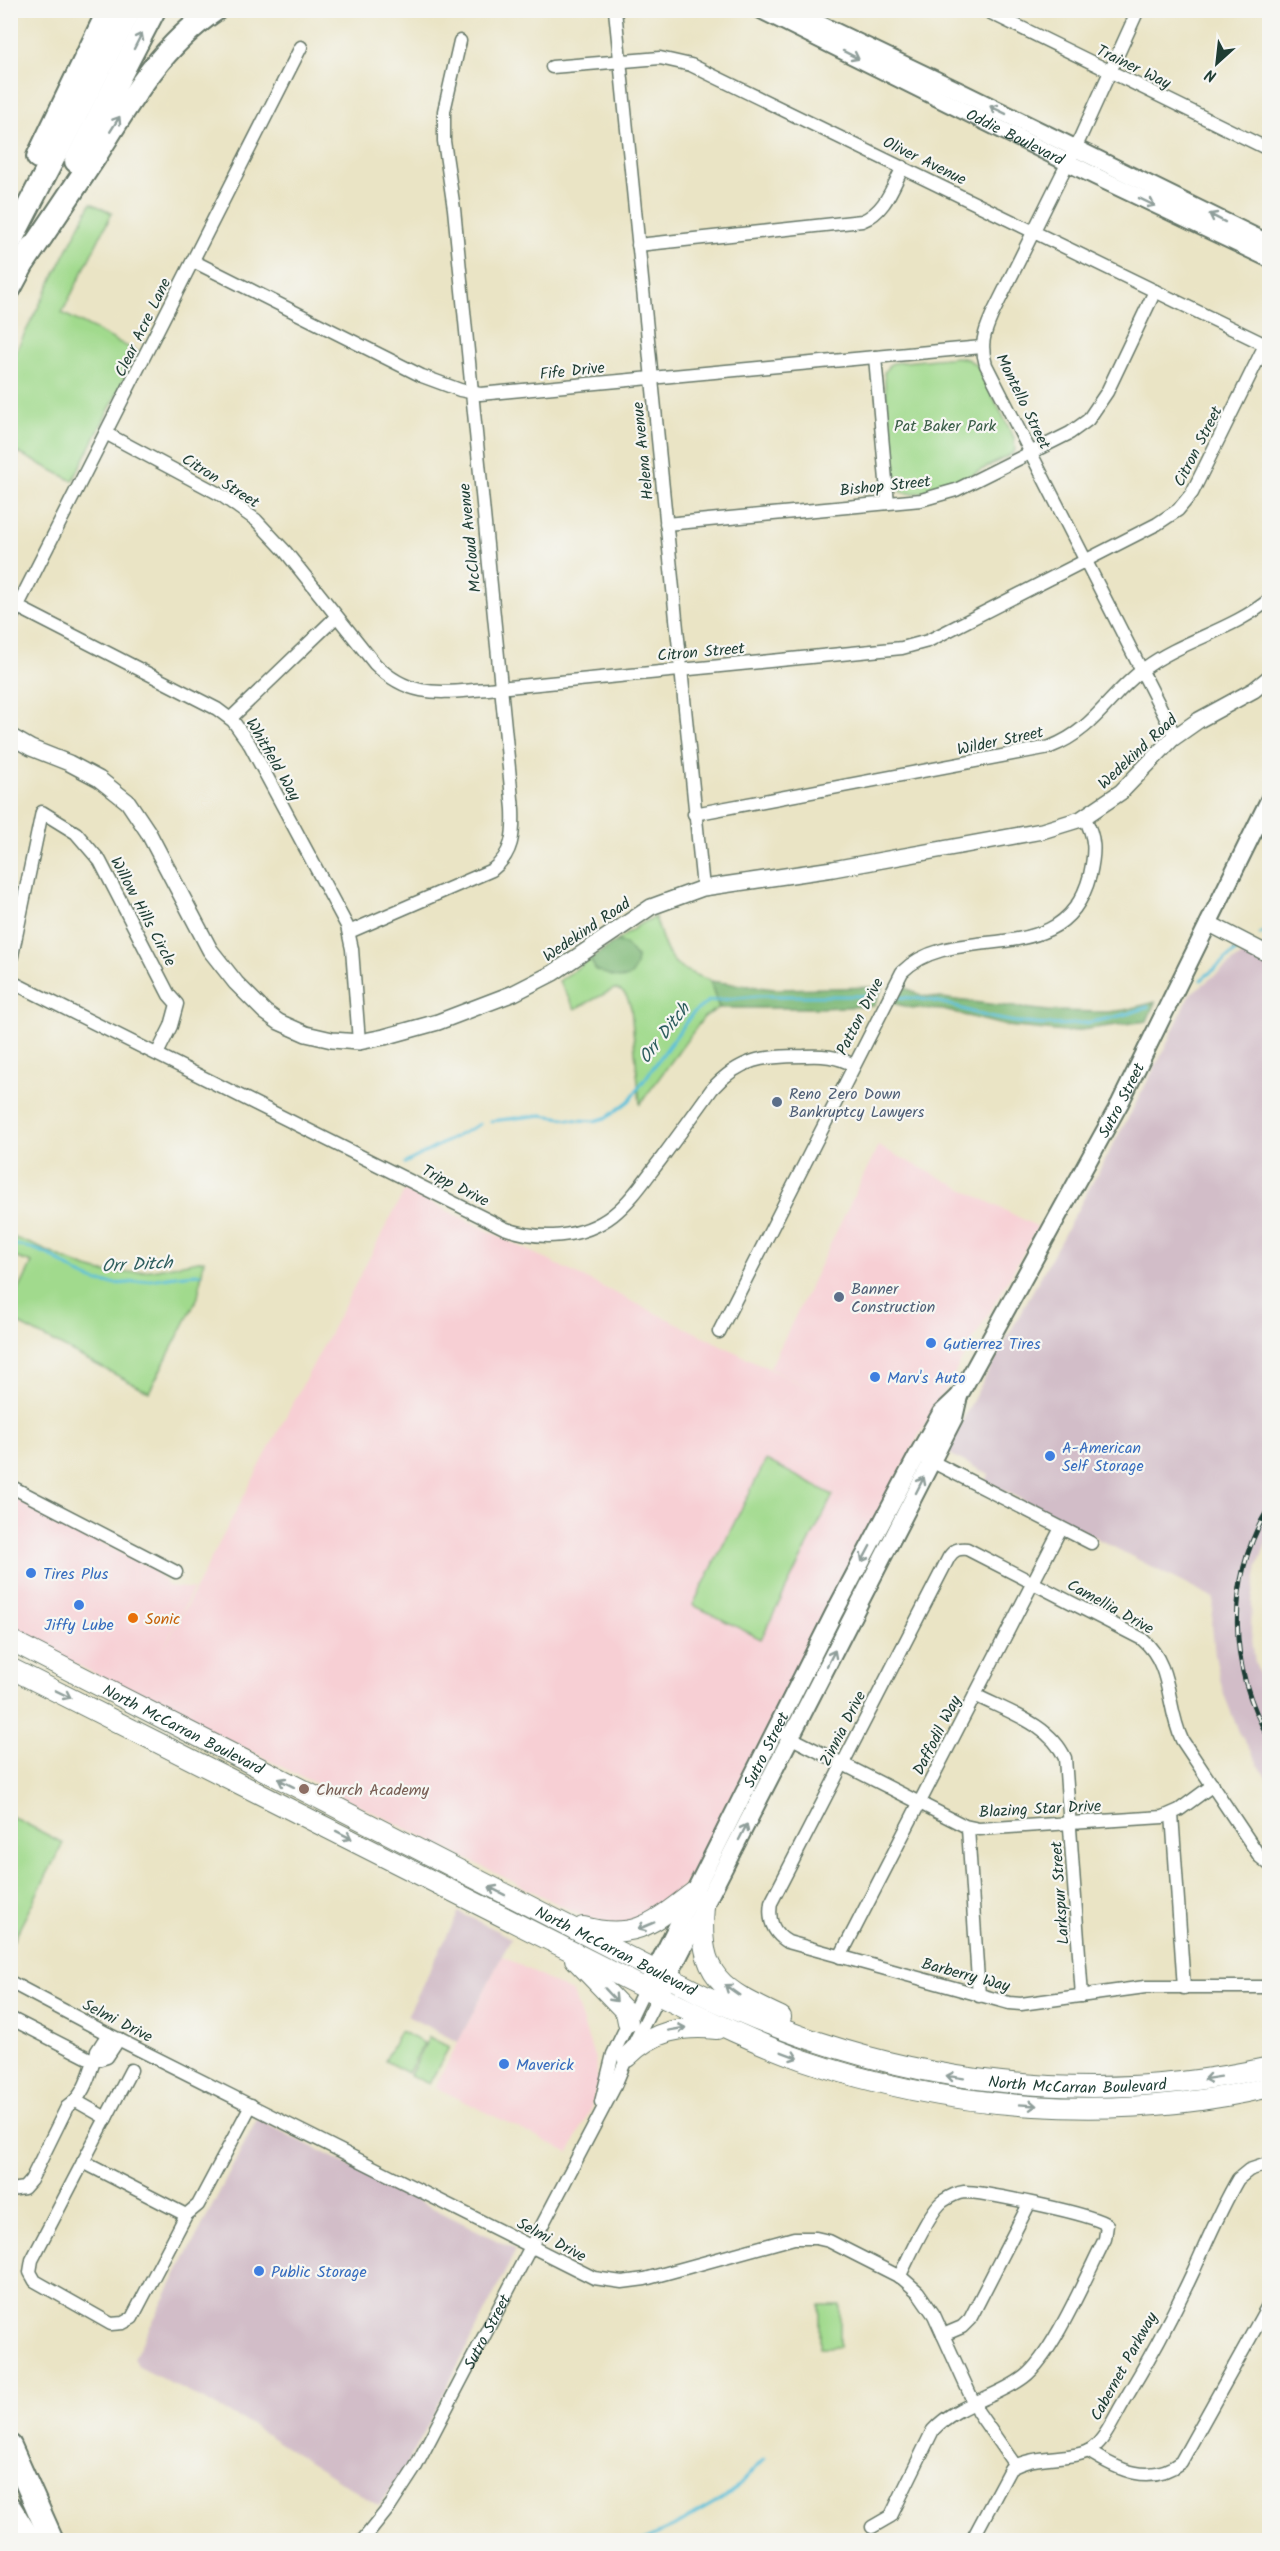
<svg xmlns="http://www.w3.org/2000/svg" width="1280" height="2551" viewBox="0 0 1280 2551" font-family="Kalam,sans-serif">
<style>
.built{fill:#f7cfd4}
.industrial{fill:#d2bdc8}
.green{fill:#a1da8d;stroke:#608c60;stroke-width:1.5}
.forest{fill:#80ba78;stroke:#507c56;stroke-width:1.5}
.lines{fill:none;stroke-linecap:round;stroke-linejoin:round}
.stream{stroke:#5cc0da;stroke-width:3}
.minor-casing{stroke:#667767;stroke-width:15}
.tertiary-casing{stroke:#667767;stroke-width:18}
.secondary-casing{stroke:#667767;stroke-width:20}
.primary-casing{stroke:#667767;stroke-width:22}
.motorway-casing{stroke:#667767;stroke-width:26}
.minor{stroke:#fff;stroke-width:12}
.tertiary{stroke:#fff;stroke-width:15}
.secondary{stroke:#fff;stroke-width:16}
.primary{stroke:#fff;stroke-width:20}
.motorway{stroke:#fff;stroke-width:22}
.rail-casing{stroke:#1f3d34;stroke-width:5}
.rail{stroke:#f6f6f2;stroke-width:3;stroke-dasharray:9;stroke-linecap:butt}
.oneway{stroke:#8f9e9a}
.service-dot{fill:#5c6f8a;stroke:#f6f6f2;stroke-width:2}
.shop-dot{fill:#3f7fe0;stroke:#f6f6f2;stroke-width:2}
.food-dot{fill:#e8710a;stroke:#f6f6f2;stroke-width:2}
.education-dot{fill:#8d6e63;stroke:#f6f6f2;stroke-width:2}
.labels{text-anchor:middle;stroke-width:4.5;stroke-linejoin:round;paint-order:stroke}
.street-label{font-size:16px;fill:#1f3d34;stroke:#f6f6f2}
.park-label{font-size:16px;fill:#395c46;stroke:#f6f6f2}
.service-label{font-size:16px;fill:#4e5e75;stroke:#f6f6f2;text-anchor:start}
.shop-label{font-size:16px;fill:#366cbe;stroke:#f6f6f2;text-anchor:start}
.food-label{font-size:16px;fill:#c56008;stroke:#f6f6f2;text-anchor:start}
.education-label{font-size:16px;fill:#785e54;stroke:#f6f6f2;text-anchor:start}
.water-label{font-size:18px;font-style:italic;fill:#2e5e5e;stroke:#f6f6f2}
</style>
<rect width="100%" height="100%" fill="#f6f6f2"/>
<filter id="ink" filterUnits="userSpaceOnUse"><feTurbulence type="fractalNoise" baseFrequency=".0167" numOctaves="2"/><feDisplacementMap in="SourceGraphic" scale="12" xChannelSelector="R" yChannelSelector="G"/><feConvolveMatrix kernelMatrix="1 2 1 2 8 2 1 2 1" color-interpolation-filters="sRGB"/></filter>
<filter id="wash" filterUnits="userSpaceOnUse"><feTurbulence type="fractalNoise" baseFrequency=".008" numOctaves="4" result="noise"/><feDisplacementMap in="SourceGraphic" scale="24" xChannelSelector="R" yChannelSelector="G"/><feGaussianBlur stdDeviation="1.35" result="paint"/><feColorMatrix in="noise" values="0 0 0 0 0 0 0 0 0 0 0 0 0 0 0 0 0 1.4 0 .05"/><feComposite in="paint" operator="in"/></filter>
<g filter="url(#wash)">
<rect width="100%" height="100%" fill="#eae4c5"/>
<g class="built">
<polygon points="878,1146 1038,1227 916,1441 702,1858 675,1897 625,1927 586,1918 11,1632 10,1496 153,1569 168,1586 193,1589 163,1650 405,1190 825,1396 770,1368"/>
<polygon points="502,1956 573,1993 595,2059 598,2081 590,2111 569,2153 435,2087"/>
</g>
<g class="industrial">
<polygon points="1246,952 1270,964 1270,1534 1258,1565 1252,1601 1251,1631 1255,1663 1269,1700 1269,1782 1238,1730 1223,1692 1215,1656 1212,1625 1214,1599 986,1481 989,1475 950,1454 945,1455 975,1396 1129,1116 1163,1052 1190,994"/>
<polygon points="459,1912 511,1938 458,2042 407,2016"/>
<polygon points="257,2119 516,2250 429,2423 407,2464 379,2506 243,2420 139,2367 134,2358"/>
</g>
<g class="green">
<polygon points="91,203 112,213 62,313 138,352 73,481 11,449 11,361"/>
<path d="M957 357 967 359 977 365 1014 438 1015 450 1012 454C983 468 934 500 901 492L895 484 884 373 889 365 893 363Z"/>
<path d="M655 917C668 957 668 967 710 980L719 1008 704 1017 640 1104 631 1008C628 998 625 990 614 989L575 1009 559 981 590 959 596 970 623 979 626 945 617 941 640 924Z"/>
<path d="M11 1237C41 1245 67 1264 98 1271 128 1278 173 1265 204 1260L198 1297 149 1392 11 1320V1307L32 1263 11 1256Z"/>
<polygon points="766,1460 833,1495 761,1639 693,1605"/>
<polygon points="11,1816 63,1843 11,1945"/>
<polygon points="400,2031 424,2043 408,2073 385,2061"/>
<polygon points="429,2037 449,2047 429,2084 410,2075"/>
<rect x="820" y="2305" width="20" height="42"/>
</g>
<g class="forest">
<path d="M617 941 626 945 637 958C634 988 616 978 596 970L590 959Z"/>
<polygon points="710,981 774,989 883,987 874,1006 817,1008 719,1008"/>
<polygon points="901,986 923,996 1048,1011 1107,1012 1125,1010 1155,1002 1147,1021 1065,1032 1007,1026 943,1010 913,1008 892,1003"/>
</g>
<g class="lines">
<g class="stream">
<polyline points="1260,934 1270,929"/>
<polyline points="1201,980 1236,951"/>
<path d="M898 997C912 998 926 999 939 1002 956 1006 972 1013 989 1017 1046 1030 1093 1027 1148 1007"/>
<polyline points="491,1121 542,1115 577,1120 595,1121 608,1117 629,1101 692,1014 709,1001 758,996 875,996"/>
<polyline points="405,1163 480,1124"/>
<path d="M10 1244C26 1247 41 1249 54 1258 69 1267 81 1278 99 1282 129 1288 169 1274 200 1274"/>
<polyline points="644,2540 673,2527 731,2493 764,2459"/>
</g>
</g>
</g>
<g filter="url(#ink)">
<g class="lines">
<g class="minor-casing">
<g id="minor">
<polyline points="615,10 703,888"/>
<polyline points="985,10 1270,150"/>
<path d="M1138 10 1080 138 992 315C984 333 980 345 986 365L1175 736"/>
<polyline points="552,67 660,58 691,65 1270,347"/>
<path d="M638 245 862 221C885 212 892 188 903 167"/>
<polyline points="193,261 422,376 460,390 480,394 982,347"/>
<polyline points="875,357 888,503"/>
<path d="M107 434 221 495 256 520 285 551 375 664C411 700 442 692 488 689L902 648 928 641 1157 524 1178 510 1192 493 1265 345"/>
<polyline points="666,524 921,500 956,490 1070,433 1088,420 1107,392 1155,291"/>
<polyline points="18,607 217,709 233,721 250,745 347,926 352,949 359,1042"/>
<polyline points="10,621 301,47"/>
<polyline points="231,718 336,617"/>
<path d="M694 814 1050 747C1096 729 1108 695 1145 668 1183 640 1233 630 1270 599"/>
<path d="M349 932 492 870C513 854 514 834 513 809L454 209 444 141V111L460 41"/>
<polyline points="10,965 42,812 76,833 100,861 169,995 177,1004 171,1026 157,1054"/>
<path d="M10 981 504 1228C539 1241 582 1239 613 1215 632 1200 646 1178 661 1159 678 1136 695 1113 712 1089 740 1058 764 1056 804 1056 822 1055 837 1056 853 1065"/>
<path d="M719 1332 902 972C956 918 1064 975 1090 875 1095 852 1096 838 1084 817"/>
<polyline points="927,1459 1091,1543"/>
<polyline points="10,1486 176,1572"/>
<path d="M975 1695C1006 1711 1050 1724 1065 1758L1082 1996"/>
<polyline points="776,1730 965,1826 979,1829 1163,1817 1179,1810 1213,1785"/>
<polyline points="1172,1814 1184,1988"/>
<polyline points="968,1828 979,1996"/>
<path d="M1270 1865 1260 1857 1182 1740C1166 1706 1173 1665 1142 1639L967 1549C958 1548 954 1550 949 1557L771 1903C768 1921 773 1933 788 1942L1009 2003 1021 2004 1145 1987H1270"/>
<polyline points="840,1957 1061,1528"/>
<polyline points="10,1982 108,2034 594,2278 622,2282 645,2279 794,2238 816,2238 829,2241 902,2278 918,2292 934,2315 978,2412 1015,2465"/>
<path d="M10 2018 94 2061C88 2079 83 2097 67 2107L31 2180 24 2188 10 2190"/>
<polyline points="108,2034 97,2051 94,2061 107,2057 119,2039"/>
<polyline points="131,2070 32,2260 30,2272 35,2281 111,2324 123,2323 132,2318 186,2215 198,2205 251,2105"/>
<polyline points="76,2101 106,2118"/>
<polyline points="601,2102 613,2054 645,1988"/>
<polyline points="83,2162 186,2215"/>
<polyline points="943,2335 962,2327 970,2319 1029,2204"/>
<path d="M1088 2451C1118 2470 1150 2486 1181 2462L1270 2302"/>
<path d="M872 2527 891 2516 933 2430C958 2403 995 2399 1024 2377 1053 2355 1087 2274 1105 2239L1107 2225C1094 2214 984 2192 964 2192 956 2193 949 2197 943 2201 929 2211 908 2260 899 2277"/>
<path id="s1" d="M363 2540 391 2505 415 2468 614 2088 627 2057 659 1995"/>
<path d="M972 2540 1010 2469C1035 2452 1075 2462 1093 2448 1106 2438 1114 2418 1123 2403 1149 2360 1173 2315 1194 2270 1208 2239 1221 2208 1238 2179L1249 2170 1270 2163"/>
</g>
</g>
<g class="tertiary-casing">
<g id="tertiary">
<polyline points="10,736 31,748 69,763 99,779 128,802 148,832 210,950 236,983 265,1012 279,1022 306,1034 332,1040 359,1042 384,1037 438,1022 514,993 553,973 651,907 703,888 833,869 1042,831 1081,819 1121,792 1172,739 1199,720 1254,690 1270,677"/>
<polyline points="1208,923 1270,955"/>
</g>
</g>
<g class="secondary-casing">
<g id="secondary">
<path id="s2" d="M761 10 1095 176 1270 259"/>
<polyline points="790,10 957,90 1270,244"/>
<path id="s3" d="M650 1980 834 1613 918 1454 941 1413 959 1396"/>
<path id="s4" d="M659 1995 954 1418 959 1396 1120 1103 1270 798"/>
</g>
</g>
<g class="primary-casing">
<g id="primary">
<path id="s5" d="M10 1640 699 1993C876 2080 1076 2111 1270 2067"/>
<path d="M10 1668 666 1999C711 2021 756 2043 803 2060 951 2111 1117 2123 1270 2087"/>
<path d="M704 1906C698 1977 721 1989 781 2017"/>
<path d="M583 1927C636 1941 654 1922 694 1892"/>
<polyline points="575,1959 626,2012 628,2022"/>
<path d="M627 2057C653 2031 682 2025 717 2029"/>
</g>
</g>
<g class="motorway-casing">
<g id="motorway">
<polyline points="38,157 109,10"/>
<polyline points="76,161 154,10"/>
<polyline points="10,242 130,10"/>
<path d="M25 261C48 227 71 193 94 158 129 102 159 48 215 10"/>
<polyline points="10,288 32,247"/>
<polyline points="10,2446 52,2540"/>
<polyline points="10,2508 30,2540"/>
</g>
</g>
<use href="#minor" class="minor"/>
<use href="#tertiary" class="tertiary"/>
<use href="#secondary" class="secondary"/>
<use href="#primary" class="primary"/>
<use href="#motorway" class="motorway"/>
<g class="rail-casing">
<path id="rail" d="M1270 1506C1225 1578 1228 1668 1270 1740"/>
</g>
<use href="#rail" class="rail"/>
</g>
<defs><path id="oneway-shaft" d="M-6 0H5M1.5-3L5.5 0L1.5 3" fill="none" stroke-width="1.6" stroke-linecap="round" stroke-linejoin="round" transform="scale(1.5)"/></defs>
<g class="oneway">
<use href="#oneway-shaft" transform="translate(138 41) rotate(-63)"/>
<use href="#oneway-shaft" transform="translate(851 55) rotate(27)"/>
<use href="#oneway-shaft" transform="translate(998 110) rotate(-154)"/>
<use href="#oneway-shaft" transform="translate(115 124) rotate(-58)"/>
<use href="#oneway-shaft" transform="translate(1147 202) rotate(26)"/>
<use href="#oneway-shaft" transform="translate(1217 218) rotate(-153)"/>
<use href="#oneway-shaft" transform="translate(920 1485) rotate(-63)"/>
<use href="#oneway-shaft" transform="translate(866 1554) rotate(118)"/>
<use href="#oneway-shaft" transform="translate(831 1658) rotate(-63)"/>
<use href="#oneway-shaft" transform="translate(63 1694) rotate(26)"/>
<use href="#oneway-shaft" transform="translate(286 1783) rotate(-153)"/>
<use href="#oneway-shaft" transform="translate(743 1832) rotate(-63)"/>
<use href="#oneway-shaft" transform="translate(344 1835) rotate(27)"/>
<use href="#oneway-shaft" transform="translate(497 1891) rotate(-153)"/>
<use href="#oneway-shaft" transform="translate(646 1926) rotate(157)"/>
<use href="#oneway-shaft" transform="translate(732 1990) rotate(-145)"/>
<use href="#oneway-shaft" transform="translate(611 1995) rotate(47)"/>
<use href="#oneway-shaft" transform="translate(677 2029) rotate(-10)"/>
<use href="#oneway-shaft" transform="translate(790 2055) rotate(21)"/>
<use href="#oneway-shaft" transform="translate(955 2077) rotate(-171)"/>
<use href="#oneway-shaft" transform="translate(1212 2078) rotate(171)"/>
<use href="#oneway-shaft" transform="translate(1028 2105) rotate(4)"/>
</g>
</g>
<g class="service-dot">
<circle cx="777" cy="1102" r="6"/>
<circle cx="839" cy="1297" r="6"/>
</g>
<g class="shop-dot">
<circle cx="931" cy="1343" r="6"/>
<circle cx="875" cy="1377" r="6"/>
<circle cx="1050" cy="1456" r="6"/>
<circle cx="31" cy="1573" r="6"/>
<circle cx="79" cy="1605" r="6"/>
<circle cx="504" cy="2064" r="6"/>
<circle cx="259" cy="2271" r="6"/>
</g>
<circle class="food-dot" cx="133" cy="1618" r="6"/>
<circle class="education-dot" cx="304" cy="1789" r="6"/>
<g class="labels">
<g class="street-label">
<text transform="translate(1134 66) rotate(26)" y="6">Trainer Way</text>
<text dy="6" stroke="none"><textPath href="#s2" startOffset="284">Oddie Boulevard</textPath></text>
<text transform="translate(925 160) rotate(26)" y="6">Oliver Avenue</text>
<text transform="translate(142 327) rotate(-64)" y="6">Clear Acre Lane</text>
<text transform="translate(572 370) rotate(-6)" y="6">Fife Drive</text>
<text transform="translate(1024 401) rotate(64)" y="6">Montello Street</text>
<text transform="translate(1197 446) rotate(-63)" y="6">Citron Street</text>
<text transform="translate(642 451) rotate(-96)" y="6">Helena Avenue</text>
<text transform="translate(221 480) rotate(32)" y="6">Citron Street</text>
<text transform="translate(885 485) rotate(-6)" y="6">Bishop Street</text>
<text transform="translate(469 538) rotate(-96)" y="6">McCloud Avenue</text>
<text transform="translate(701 651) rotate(-5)" y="6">Citron Street</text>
<text transform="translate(1000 740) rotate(-12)" y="6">Wilder Street</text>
<text transform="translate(1137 751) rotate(-43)" y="6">Wedekind Road</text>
<text transform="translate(274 759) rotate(60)" y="6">Whitfield Way</text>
<text transform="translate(144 911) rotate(62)" y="6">Willow Hills Circle</text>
<text transform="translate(586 929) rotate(-34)" y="6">Wedekind Road</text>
<text transform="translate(859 1016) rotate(-63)" y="6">Patton Drive</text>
<text dy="6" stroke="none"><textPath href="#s4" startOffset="1008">Sutro Street</textPath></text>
<text transform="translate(456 1185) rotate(27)" y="6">Tripp Drive</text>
<text transform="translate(1111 1606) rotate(29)" y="6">Camellia Drive</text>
<text transform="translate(842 1728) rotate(-63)" y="6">Zinnia Drive</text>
<text dy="6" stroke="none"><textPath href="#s5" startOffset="195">North McCarran Boulevard</textPath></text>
<text transform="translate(936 1735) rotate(-63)" y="6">Daffodil Way</text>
<text dy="6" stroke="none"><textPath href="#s3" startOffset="258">Sutro Street</textPath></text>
<text transform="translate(1040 1808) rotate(-3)" y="6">Blazing Star Drive</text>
<text transform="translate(1059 1893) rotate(-94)" y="6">Larkspur Street</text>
<text dy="6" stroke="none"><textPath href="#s5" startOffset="681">North McCarran Boulevard</textPath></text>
<text transform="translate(966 1974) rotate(15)" y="6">Barberry Way</text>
<text transform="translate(118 2020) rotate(27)" y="6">Selmi Drive</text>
<text dy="6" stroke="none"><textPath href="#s5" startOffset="1167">North McCarran Boulevard</textPath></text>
<text transform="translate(552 2239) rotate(28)" y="6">Selmi Drive</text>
<text dy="6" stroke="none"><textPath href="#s1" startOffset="243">Sutro Street</textPath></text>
<text transform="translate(1123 2366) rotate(-61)" y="6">Cabernet Parkway</text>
</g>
<g class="park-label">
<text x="945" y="431">Pat Baker Park</text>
</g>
<g class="service-label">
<text x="789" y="1099">Reno Zero Down<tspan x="789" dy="18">Bankruptcy Lawyers</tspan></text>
<text x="851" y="1294">Banner<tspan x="851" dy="18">Construction</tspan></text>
</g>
<g class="shop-label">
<text x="943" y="1349">Gutierrez Tires</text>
<text x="887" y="1383">Marv's Auto</text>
<text x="1062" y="1453">A-American<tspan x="1062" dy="18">Self Storage</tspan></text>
<text x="43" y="1579">Tires Plus</text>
<text x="79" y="1630" text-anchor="middle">Jiffy Lube</text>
<text x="516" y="2070">Maverick</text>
<text x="271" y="2277">Public Storage</text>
</g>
<g class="food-label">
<text x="145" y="1624">Sonic</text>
</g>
<g class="education-label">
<text x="316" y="1795">Church Academy</text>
</g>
<g class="water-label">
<text transform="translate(664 1033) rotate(-52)" y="6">Orr Ditch</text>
<text transform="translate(137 1264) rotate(-3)" y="6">Orr Ditch</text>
</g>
</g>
<rect width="1280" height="2551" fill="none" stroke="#f6f6f2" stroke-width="36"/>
<g transform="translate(1217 63) rotate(207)" stroke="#f6f6f2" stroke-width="4.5" paint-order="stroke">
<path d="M0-4.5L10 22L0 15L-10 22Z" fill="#1f3d34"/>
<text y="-9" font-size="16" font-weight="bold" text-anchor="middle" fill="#1f3d34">N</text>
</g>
</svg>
